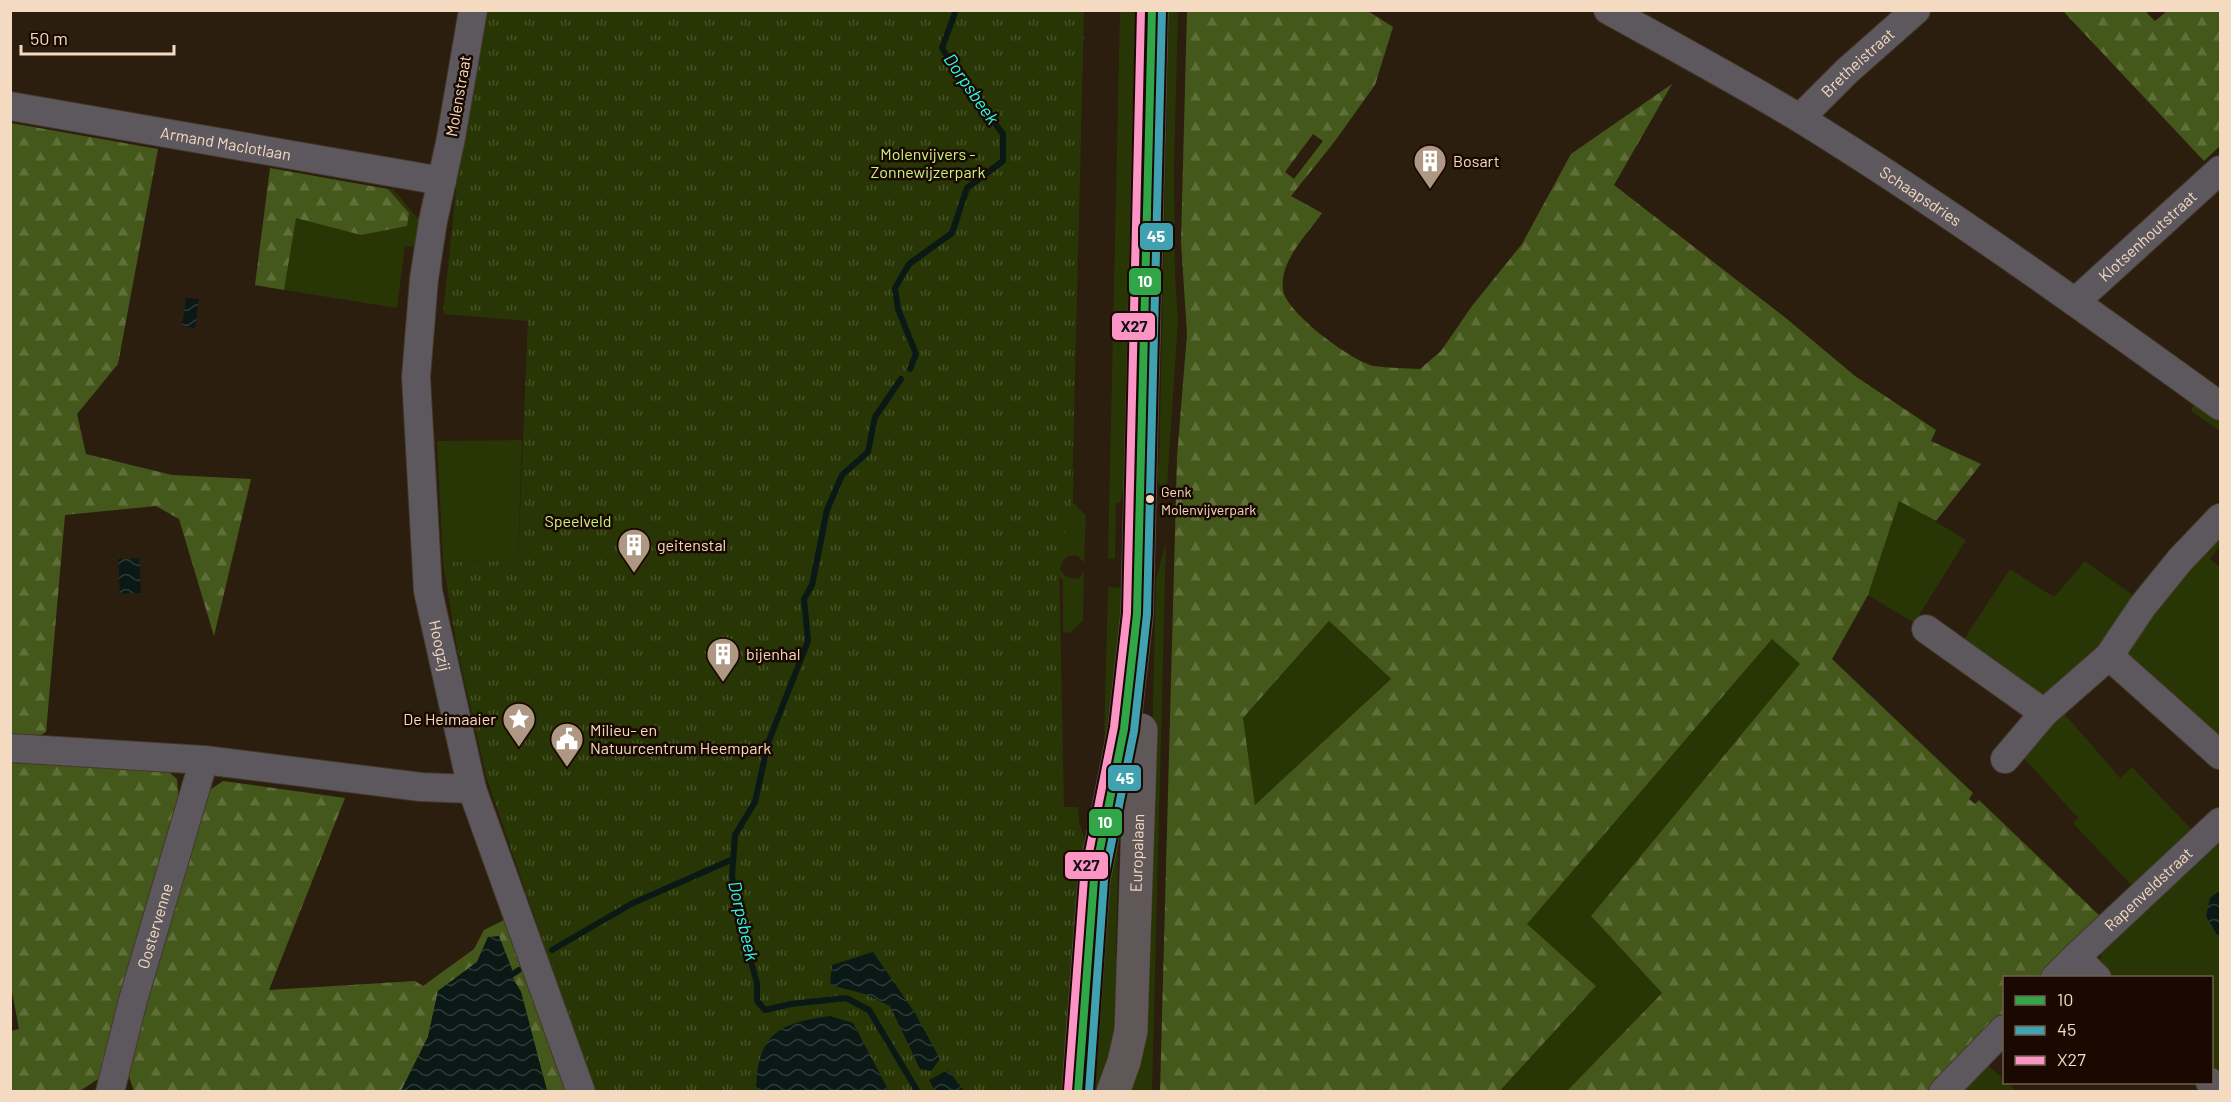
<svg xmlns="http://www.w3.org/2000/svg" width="2231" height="1102" viewBox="0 0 2231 1102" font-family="Barlow,sans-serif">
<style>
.green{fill:#283504}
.forest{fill:url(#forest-firs);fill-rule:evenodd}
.park{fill:url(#park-tufts)}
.water{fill:url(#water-waves)}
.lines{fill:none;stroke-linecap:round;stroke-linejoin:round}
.stream{stroke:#0a1916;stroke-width:6}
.minor-casing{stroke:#45382a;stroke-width:30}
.major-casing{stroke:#45382a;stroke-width:34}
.minor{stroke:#5d585d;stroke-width:28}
.major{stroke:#5f5758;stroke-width:33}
.bus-1-casing{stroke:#1a0900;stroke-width:12}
.bus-2-casing{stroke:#1a0900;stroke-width:12}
.bus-3-casing{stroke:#1a0900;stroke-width:12}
.bus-1{stroke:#30a649;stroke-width:8}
.bus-2{stroke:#40a2b0;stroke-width:8}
.bus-3{stroke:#fc95c5;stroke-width:8}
.bus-dot{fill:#f4dac1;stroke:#1a0900;stroke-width:2}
.labels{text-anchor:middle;stroke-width:5;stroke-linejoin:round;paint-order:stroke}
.bus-label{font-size:14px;fill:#f4dac1;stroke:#1a0900;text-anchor:start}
.street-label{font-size:16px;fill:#f4dac1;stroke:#1a0900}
.park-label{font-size:16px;fill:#c7f380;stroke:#1a0900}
.poi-label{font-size:16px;fill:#f4dac1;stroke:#1a0900;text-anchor:start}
.water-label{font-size:18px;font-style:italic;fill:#29fcec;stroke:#1a0900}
.line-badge{stroke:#1a0900;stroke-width:2}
.badge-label{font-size:16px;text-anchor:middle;font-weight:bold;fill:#fff}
.pale-badge-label{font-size:16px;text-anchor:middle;font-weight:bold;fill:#111}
</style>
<defs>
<pattern id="forest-firs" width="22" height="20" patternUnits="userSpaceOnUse" patternTransform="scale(1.5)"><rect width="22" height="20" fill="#45581b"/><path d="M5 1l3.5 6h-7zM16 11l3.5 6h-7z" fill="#606f3a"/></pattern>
<pattern id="park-tufts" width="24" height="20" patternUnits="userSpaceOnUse" patternTransform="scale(1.5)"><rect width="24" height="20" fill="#283504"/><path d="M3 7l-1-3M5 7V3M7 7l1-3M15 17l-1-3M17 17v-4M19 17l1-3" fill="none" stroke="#485227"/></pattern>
<pattern id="water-waves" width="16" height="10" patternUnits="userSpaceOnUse" patternTransform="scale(1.5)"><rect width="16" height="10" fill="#0a1916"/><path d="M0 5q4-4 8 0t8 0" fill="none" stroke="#2e3a36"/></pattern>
</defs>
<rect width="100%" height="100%" fill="#2b1e0f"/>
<g class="green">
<polygon points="1120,11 1138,11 1128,469 1120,503 1116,503 1115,559 1108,558"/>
<polygon points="1169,11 1178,11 1174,168 1175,276 1178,321 1167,486 1160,486 1151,465 1159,465"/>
<polygon points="388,189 393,189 420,221 417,248 405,246 397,308 284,290 295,217 361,235 409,213"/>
<polygon points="2195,400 2220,419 2220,431 2191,411"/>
<polygon points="522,440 518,561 443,562 437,441"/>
<path d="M940 459 1063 485 1074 468 1073 502 1086 516 1084 563 1078 556C1067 554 1063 558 1060 569 1065 577 1069 580 1079 578L1084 571 1083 620 1070 633 1063 632V580Z"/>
<polygon points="1899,500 1966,540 1914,623 1868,595"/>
<polygon points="2220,529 2220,546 2210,559 2220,567 2220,743 2131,664 2127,652 2130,639"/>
<polygon points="1166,542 1152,1091 1121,1092 1151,785 1156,580"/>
<polygon points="2085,561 2133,595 2155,568 2108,642 2049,694 2037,694 1964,639 2010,569 2054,597"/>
<polygon points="1108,587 1125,588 1102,814"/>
<polygon points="1329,621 1391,680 1255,805 1243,718"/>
<polygon points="1772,639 1801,664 1591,916 1662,993 1567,1091 1500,1092 1596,986 1526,924"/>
<polygon points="2062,711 2120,778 2132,767 2196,834 2131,885 2073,823 2078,818 2022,756"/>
<polygon points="1119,819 1116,954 1126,954 1122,1025 1105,1091 1090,1092 1101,889"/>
<polygon points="2220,836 2220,1081 2212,1072 2212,978 2111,977 2100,959 2104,944"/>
<polygon points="1984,1062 2017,1091 1956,1092"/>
</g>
<g class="forest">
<path d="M1187 11H1368L1393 27 1375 85 1335 141 1291 196 1322 213C1307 235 1279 261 1283 290 1286 313 1353 362 1374 366 1389 368 1405 368 1420 369L1441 351 1472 306 1522 244 1571 154 1672 84 1614 185 1787 319 1855 376 1936 430 1931 441 1981 464 1936 521 1899 501 1868 595 1832 659 1973 793 1969 799 1975 804 1979 800 2102 918 2043 977 2004 978V1017L1932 1091H1567L1662 993 1591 916 1800 664 1772 639 1527 924 1596 986 1500 1091 1160 1092 1177 457 1187 334 1181 242ZM1313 134 1323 141 1294 179 1285 172ZM1329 621 1391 679 1255 805 1243 718Z"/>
<polygon points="2063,11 2145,11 2155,21 2167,11 2220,11 2220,146 2204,161"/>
<polygon points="11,123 158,149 118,364 77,414 86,454 172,475 251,479 214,636 179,519 156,506 65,515 46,732 26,743 11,743"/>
<polygon points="270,168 388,189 409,213 407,226 361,235 296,218 284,290 255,285"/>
<polygon points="11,763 164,768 177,779 179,802 104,1075 80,1091 11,1092 11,1031 19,1029 10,981"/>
<polygon points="223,781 345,798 269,990 415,981 423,986 474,949 484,930 504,920 567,1091 547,1091 521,992 488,937 477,962 438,991 428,1037 401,1091 134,1091 126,1068 204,794"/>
</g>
<polygon class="park" points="484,11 1084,11 1072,499 1059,562 1064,807 1078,807 1079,823 1086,843 1063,1091 594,1091 486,776 457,648 443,562 518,561 528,321 443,314 458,173"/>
<g class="water">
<polygon points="186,298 199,299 195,328 182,326"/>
<polygon points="139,558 141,593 120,594 118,559"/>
<polygon points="2220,890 2220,940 2206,916 2210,898"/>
<polygon points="499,936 512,969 511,975 521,992 547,1091 401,1091 428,1037 438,991 477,962 488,937"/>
<polygon points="873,952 915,1013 940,1059 931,1071 920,1069 890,1006 865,994 830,985 832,965"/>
<path d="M830 1016 853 1023 889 1091H756C757 1035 777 1023 830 1016Z"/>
<polygon points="948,1070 964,1091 935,1091 929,1080"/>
</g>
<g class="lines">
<g class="stream">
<polyline points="910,369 916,354 898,309 895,288 909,264 952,233 967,188 1003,161 1003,134 958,75 942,48 956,10"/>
<polyline points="901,379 875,417 868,452 842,475 827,510 812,585 804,599 808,641 768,743 755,802 735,835 732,876 742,930 757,983 757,1001 765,1010 791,1004 846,998 869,1010 918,1092"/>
<polyline points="552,950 631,904 733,859"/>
<polyline points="511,975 519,970"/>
</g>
<g class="minor-casing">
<g id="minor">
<path id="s1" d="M473 10 451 138 433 221 424 279 416 377 428 591 472 789 581 1092"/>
<path id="s2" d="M1608 10C1673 46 1738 81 1801 119 1945 208 2083 307 2220 406"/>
<path id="s3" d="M10 106 442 181"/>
<path id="s4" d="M1800 118 1847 71 1916 10"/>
<path id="s5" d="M2075 302 2220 170"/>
<polyline points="1926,629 2044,713 2005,759"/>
<polyline points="2109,656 2220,755"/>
<polyline points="2044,713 2109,656 2142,607 2180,560 2220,518"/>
<polyline points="10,748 204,760 421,787 472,789"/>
<path id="s6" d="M2076 957 2220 822"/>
<polyline points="2055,978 2076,957 2097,978"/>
<polyline points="2210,1082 2220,1092"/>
<path id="s7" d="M110 1092 133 1000 204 760"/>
<polyline points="1943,1092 2004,1029"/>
</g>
</g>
<g class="major-casing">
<g id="major">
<polyline points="1078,1092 1094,879 1124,729 1137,614 1152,10"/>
<path id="s8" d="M1113 1092 1124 1062 1131 1031 1141 730"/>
</g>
</g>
<use href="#minor" class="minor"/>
<use href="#major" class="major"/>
<g class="bus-1-casing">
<polyline id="bus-1" points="1078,1092 1094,879 1124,729 1137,614 1152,10"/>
</g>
<g class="bus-2-casing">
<polyline id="bus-2" points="1089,1092 1104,880 1134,731 1147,614 1162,10"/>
</g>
<g class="bus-3-casing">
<polyline id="bus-3" points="1068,1091 1084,878 1114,727 1127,613 1141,10"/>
</g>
<use href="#bus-1" class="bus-1"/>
<use href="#bus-2" class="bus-2"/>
<use href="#bus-3" class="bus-3"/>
</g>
<defs>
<g id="building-pin" transform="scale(1.725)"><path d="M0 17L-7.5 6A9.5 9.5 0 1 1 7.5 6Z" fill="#ae9883" stroke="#1a0900"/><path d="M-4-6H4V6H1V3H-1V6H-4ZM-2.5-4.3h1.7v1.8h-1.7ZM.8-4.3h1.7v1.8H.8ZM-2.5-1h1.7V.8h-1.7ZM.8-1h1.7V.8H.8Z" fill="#fff"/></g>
<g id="sight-pin" transform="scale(1.725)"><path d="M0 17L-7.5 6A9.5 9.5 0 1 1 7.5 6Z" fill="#ae9883" stroke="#1a0900"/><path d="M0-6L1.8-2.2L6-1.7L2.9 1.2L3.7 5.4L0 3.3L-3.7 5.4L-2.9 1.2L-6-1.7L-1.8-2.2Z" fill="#fff"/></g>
<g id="civic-pin" transform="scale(1.725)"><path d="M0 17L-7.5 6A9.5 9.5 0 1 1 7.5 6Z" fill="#ae9883" stroke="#1a0900"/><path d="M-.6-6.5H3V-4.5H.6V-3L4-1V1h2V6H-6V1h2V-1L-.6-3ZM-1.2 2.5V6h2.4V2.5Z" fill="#fff"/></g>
</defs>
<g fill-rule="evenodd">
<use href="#building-pin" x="1430" y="161"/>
<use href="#building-pin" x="634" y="545"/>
<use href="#building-pin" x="723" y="654"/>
<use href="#sight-pin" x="519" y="719"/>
<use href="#civic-pin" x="567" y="739"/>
</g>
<circle class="bus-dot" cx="1150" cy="499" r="5"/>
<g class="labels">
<g class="bus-label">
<text x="1161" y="497">Genk<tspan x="1161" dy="18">Molenvijverpark</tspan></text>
</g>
<g class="street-label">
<text dy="6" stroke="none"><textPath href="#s4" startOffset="80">Bretheistraat</textPath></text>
<text transform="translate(458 96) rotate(-80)" y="6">Molenstraat</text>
<text dy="6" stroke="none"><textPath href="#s3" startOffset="219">Armand Maclotlaan</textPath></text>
<text dy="6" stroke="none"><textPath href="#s2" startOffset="364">Schaapsdries</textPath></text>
<text dy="6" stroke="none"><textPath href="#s5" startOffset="98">Klotsenhoutstraat</textPath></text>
<text dy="6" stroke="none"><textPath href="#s1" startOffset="642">Hoogzij</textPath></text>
<text dy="6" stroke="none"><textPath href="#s8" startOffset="242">Europalaan</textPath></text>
<text dy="6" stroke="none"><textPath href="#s6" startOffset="99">Rapenveldstraat</textPath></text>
<text dy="6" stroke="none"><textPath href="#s7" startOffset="172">Oostervenne</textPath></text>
</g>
<g class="park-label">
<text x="928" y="160">Molenvijvers -<tspan x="928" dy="18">Zonnewijzerpark</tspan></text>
<text x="578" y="527">Speelveld</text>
</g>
<g class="poi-label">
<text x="1453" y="167">Bosart</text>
<text x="657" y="551">geitenstal</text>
<text x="746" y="660">bijenhal</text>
<text x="496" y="725" text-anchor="end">De Heimaaier</text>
<text x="590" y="736">Milieu- en<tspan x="590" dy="18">Natuurcentrum Heempark</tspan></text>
</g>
<g class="water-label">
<text transform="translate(971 89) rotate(55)" y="6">Dorpsbeek</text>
<text transform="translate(743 921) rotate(77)" y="6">Dorpsbeek</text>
</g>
</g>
<g class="line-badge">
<rect x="1139" y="222" width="35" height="29" rx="6" fill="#40a2b0"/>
<rect x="1128" y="267" width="34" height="29" rx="6" fill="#30a649"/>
<rect x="1111" y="312" width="45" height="29" rx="6" fill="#fc95c5"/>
<rect x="1107" y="764" width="35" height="28" rx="6" fill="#40a2b0"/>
<rect x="1088" y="808" width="35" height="29" rx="6" fill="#30a649"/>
<rect x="1064" y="851" width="45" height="29" rx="6" fill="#fc95c5"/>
</g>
<g class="badge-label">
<text x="1156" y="242">45</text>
<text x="1145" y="287">10</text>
<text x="1125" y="784">45</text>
<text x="1105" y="828">10</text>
</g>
<g class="pale-badge-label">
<text x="1134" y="332">X27</text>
<text x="1086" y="871">X27</text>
</g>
<rect width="2231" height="1102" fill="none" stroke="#f4dac1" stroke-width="24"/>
<rect x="2003" y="976" width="210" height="108" fill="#1a0900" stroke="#715d4d" stroke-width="1.5"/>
<rect x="2015" y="996" width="30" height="9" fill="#30a649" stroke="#715d4d" stroke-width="1.5"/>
<text x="2057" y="1006" font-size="18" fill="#f4dac1">10</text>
<rect x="2015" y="1026" width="30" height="9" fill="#40a2b0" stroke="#715d4d" stroke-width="1.5"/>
<text x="2057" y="1036" font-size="18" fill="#f4dac1">45</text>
<rect x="2015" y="1056" width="30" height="9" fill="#fc95c5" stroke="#715d4d" stroke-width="1.5"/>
<text x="2057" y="1066" font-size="18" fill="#f4dac1">X27</text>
<path d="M21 45v9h153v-9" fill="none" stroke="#f4dac1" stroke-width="3"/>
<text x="30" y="45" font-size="18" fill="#f4dac1" stroke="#1a0900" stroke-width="4.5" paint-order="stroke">50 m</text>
</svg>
